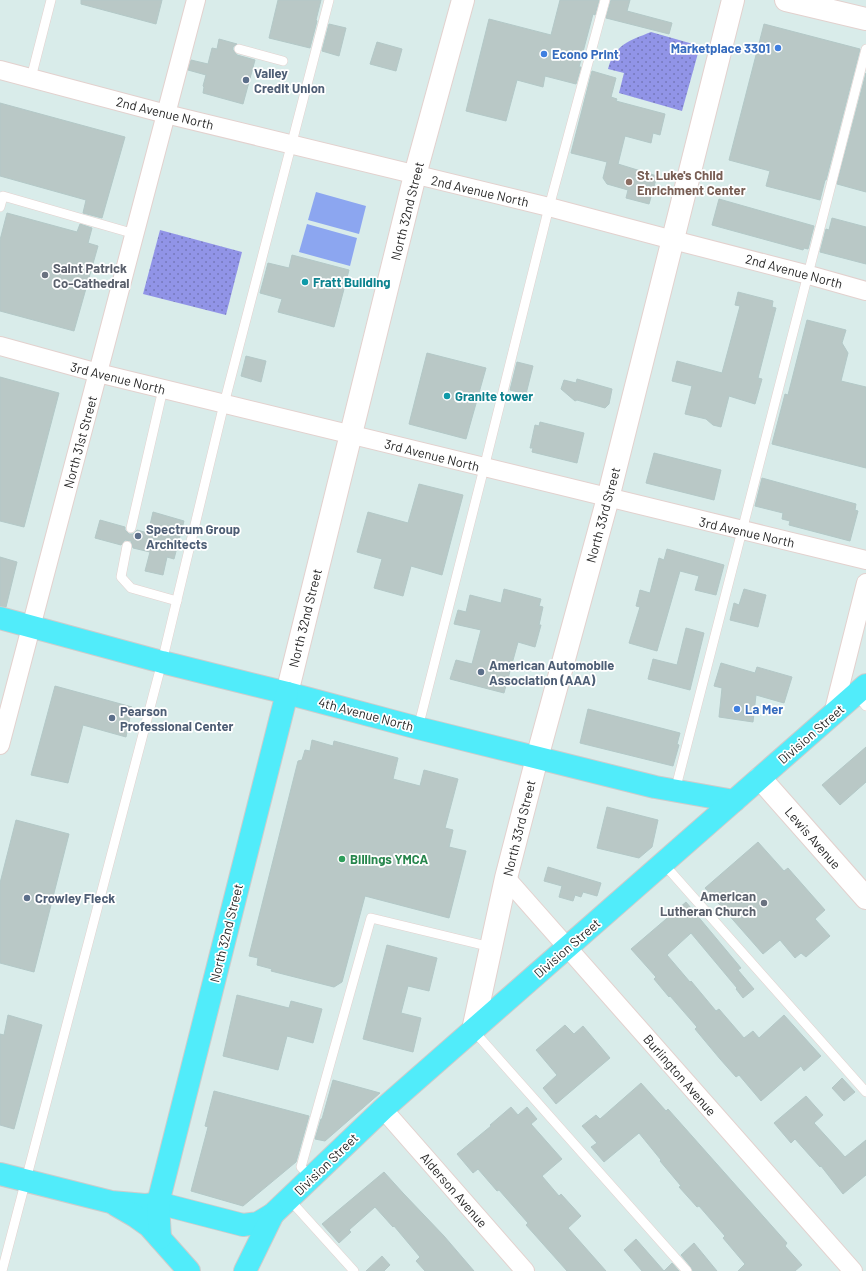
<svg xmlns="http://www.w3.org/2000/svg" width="866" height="1271" viewBox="0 0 866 1271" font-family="Barlow,sans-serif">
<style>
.green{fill:url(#green-dots)}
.pitch{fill:#8ca6f0}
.building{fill:#b9c8c6;stroke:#b3c8c7}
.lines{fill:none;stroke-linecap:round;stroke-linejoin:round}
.service-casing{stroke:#e3d1ce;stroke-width:10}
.minor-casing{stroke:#e3d1ce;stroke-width:20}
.tertiary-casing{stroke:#e3d1ce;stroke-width:24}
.secondary-casing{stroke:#e3d1ce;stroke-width:24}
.primary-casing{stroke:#ccc;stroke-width:24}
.service{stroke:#fff;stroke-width:9}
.minor{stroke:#fff;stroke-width:18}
.tertiary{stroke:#fff;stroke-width:22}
.secondary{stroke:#fff;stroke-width:22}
.primary{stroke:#51ecfa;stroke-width:22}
.shop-dot{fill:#3f7fe0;stroke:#fff;stroke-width:1.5}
.service-dot{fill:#5c6f8a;stroke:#fff;stroke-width:1.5}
.education-dot{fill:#8d6e63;stroke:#fff;stroke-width:1.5}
.worship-dot{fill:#6b7280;stroke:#fff;stroke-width:1.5}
.culture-dot{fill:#0f9aa8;stroke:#fff;stroke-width:1.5}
.leisure-dot{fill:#2e9e5b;stroke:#fff;stroke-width:1.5}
.labels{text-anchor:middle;stroke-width:3.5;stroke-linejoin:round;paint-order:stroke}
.shop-label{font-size:13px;font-weight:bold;fill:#366cbe;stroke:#fff;text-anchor:start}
.service-label{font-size:13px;font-weight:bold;fill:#4e5e75;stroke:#fff;text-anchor:start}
.street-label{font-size:13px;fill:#292929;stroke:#fff}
.education-label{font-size:13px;font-weight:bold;fill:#785e54;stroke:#fff;text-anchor:start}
.worship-label{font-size:13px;font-weight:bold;fill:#5b616d;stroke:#fff;text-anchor:start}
.culture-label{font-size:13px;font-weight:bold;fill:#0d838f;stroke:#fff;text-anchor:start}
.leisure-label{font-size:13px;font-weight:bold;fill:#27864d;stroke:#fff;text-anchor:start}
</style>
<defs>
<pattern id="green-dots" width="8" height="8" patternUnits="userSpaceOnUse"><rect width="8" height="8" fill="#9194e7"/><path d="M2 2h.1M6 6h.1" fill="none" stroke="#7679bb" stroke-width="1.8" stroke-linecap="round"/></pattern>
</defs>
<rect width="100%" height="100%" fill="#d9ecea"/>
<g class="green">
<path d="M651 32 700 46 682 111 619 93 624 73 608 69C615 44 629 41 651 32Z"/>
<polygon points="160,230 242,252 226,315 143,294"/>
</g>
<g class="pitch">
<polygon points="316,192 366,206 359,234 308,220"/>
<polygon points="307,224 357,238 350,266 299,252"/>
</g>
<g class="building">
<polygon points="81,0 162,0 156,24 81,4"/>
<polygon points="278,0 321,0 316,20 317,21 310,48 269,38"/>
<polygon points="560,0 599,0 595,15 593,14 579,67 581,67 576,84 545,76 543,87 517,80 506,121 466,111 489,19 551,35"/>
<polygon points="611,0 630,0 627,11 672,23 669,34 606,18"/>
<polygon points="329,24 346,28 339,56 322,51"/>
<polygon points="764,24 860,49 826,180 825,180 820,200 766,186 770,171 729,160"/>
<polygon points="219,39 237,44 233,47 233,50 237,55 255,60 243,104 203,93 204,87 203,86 206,75 188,70 191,60 208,64 212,48 217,49"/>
<polygon points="377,42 402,49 396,71 370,64"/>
<polygon points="592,71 616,78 611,97 617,99 616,101 665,114 660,135 653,133 651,143 625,136 618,164 657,176 649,204 626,198 628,190 607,184 603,178 607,162 571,153"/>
<polygon points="866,73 866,192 837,184"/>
<polygon points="0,103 125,137 102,218 83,213 86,200 0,176"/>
<polygon points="719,199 814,226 808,249 804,248 803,250 712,225"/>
<polygon points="7,213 77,232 80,224 92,228 88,243 98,246 74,331 0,311 0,240"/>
<polygon points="832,218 866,227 866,264 820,252 826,229 829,230"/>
<polygon points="292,255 349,270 334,327 278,312 282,299 260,293 268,263 289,268"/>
<polygon points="738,292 773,301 772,307 776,308 758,378 762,379 755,404 729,396 721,427 713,425 706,419 685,414 692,386 672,381 677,361 722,373 740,306 735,305"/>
<polygon points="807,320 846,330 842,343 848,353 841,381 866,387 866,468 772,444 785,394 788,395"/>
<polygon points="427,353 486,368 466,439 409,424"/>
<polygon points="246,356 266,361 261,382 241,376"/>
<polygon points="517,362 533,366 526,394 510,390"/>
<polygon points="0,377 59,393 24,527 0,521"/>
<polygon points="577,379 612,389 609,404 605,408 577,400 575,401 561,389 564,380 576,383"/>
<polygon points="540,422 584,433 577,463 532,452 533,448 530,448 535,425 539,426"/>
<polygon points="654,453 721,470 714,500 646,483"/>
<polygon points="762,478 856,504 855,510 858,511 850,541 789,525 790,521 782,519 783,513 755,506"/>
<polygon points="419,484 463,495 442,575 411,566 403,596 374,588 382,559 357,552 368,512 408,523"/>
<polygon points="153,512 184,521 174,559 167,557 163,575 145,571 150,552 133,548 132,544 131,541 125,540 121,545 95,538 100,520 125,527 125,530 129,534 133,534 137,530 148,533"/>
<polygon points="667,549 724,565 716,595 695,590 699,576 680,571 657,651 629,643 640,607 636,606 640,590 650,593 659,558 664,560"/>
<polygon points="0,557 17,562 6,607 0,606"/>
<polygon points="504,589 541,599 539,606 543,607 539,625 541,625 535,647 518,642 504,693 450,679 456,660 472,664 481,630 454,624 458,610 466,612 470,595 501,603"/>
<polygon points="744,589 766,595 758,627 730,620 734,603 739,605"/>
<polygon points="686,628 704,633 690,690 648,679 653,659 677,665"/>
<polygon points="721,663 755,673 757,667 792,677 784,703 756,695 753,722 719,717 722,688 714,686"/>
<polygon points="55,686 132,707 126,737 83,725 68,783 31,775"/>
<polygon points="588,709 680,733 677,744 679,745 673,766 580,743"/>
<polygon points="312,740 333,746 334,741 398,758 393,779 420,786 424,770 458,779 445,828 453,830 449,847 466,851 449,918 365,896 342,982 334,987 271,971 272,969 257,965 258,958 249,956 298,761 302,760 305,750 310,751"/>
<polygon points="866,747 866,782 840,805 822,785"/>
<polygon points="607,807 658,820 652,847 639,858 597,848"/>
<polygon points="16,820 69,834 34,972 0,963 0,883"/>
<polygon points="758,842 784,871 788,868 825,910 815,919 830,936 806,957 801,953 795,958 780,940 763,954 705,888"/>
<polygon points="548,867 601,883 597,896 583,892 581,897 575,895 573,901 559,897 562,886 544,881"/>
<polygon points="686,902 741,968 738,970 754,989 743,998 736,989 737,988 691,933 667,955 690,982 691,981 716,1011 719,1009 744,1038 753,1031 759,1038 784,1015 821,1056 804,1071 801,1066 761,1101 739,1075 736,1077 720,1059 695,1029 697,1027 670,996 669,997 654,979 656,977 631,949"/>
<polygon points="387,945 437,958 429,991 408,986 401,1013 421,1018 413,1052 363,1039"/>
<polygon points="237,995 289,1008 291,1001 322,1009 313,1043 287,1036 278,1070 223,1056"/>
<polygon points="8,1015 42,1025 14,1129 0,1125 0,1034 4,1035"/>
<polygon points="565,1025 574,1034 583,1026 610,1058 556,1104 543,1088 557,1075 536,1050"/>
<polygon points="842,1078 855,1092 844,1101 832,1088"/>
<polygon points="333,1080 380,1093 325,1141 315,1139 321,1119 322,1119"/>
<polygon points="641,1083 666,1111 668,1109 787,1243 785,1246 802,1265 795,1271 738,1271 745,1264 723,1238 725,1236 699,1206 697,1207 679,1187 681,1186 660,1161 661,1160 639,1133 604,1162 591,1147 597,1143 582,1126 596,1115 600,1119"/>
<polygon points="214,1091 309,1116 296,1162 243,1206 191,1191 208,1127 205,1126"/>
<polygon points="806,1096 823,1115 814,1123 845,1157 866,1140 866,1175 843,1194 821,1166 820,1167 795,1139 791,1143 774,1123"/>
<polygon points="511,1107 518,1115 527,1107 537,1119 531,1124 562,1159 542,1176 559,1196 561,1194 581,1216 568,1228 606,1271 567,1271 526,1225 528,1223 499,1190 497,1191 478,1169 473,1173 457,1154 491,1126 490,1125"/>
<polygon points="384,1172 403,1193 444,1236 474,1271 425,1271 416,1261 420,1257 394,1226 393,1227 375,1207 349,1230 351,1232 339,1243 322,1224"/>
<polygon points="636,1239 664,1271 672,1263 679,1271 642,1271 624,1250"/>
<polygon points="694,1243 717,1271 693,1271 691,1267 681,1255"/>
<polygon points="382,1256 390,1265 384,1271 366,1271"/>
</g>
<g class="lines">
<g class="service-casing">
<g id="service">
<polyline points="239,49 283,61"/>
<polyline points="31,78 51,0"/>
<polyline points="0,207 3,196 135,234"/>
<polyline points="131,528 163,389"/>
<polyline points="127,546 121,577 131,588 177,601"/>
<polyline points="856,694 866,706"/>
<polyline points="418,728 484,468 549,207 605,0"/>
<polyline points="675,791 866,49"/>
<polyline points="663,863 866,1092"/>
<polyline points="473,1030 687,1271"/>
<polyline points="311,1178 301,1167 371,918 491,947"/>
<polyline points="289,1199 354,1271"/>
<polyline points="2,1271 162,662 224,404 329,0"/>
</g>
</g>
<g class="minor-casing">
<g id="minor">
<polyline points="0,70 166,114 549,207 673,240 809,275 866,291"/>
<polyline points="0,346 98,373 866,560"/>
<polyline points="833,714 866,583"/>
<polyline points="0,745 196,0"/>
<polyline points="506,878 853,1271"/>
<polyline points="383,1109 525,1271"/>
</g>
</g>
<g class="tertiary-casing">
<g id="tertiary">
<polyline points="287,693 415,175 463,0"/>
<polyline points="760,778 866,898"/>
<polyline points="473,1030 506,878 537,758 608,498 733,0"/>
</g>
</g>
<g class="secondary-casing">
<polyline id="secondary" points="786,0 866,19"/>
</g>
<g class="primary-casing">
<g id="primary">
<polyline points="0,618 162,662 287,693 418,728 655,787 734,801"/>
<polyline points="0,1174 111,1202 145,1205 158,1203 243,1225 258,1223 273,1214 383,1109 866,685"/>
<polyline points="116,1205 135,1216 149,1226 189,1271"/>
<polyline points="160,1238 158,1203 287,693"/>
<polyline points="245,1271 273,1214"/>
</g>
</g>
<use href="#service" class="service"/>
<use href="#minor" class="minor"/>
<use href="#tertiary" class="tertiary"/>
<use href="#secondary" class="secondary"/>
<use href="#primary" class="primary"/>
</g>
<g class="shop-dot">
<circle cx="778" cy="48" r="4"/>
<circle cx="544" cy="54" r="4"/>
<circle cx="737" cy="709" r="4"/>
</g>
<g class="service-dot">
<circle cx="246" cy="80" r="4"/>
<circle cx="138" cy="536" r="4"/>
<circle cx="481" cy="672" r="4"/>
<circle cx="112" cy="718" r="4"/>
<circle cx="27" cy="898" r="4"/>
</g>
<circle class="education-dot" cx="629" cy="182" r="4"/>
<g class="worship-dot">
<circle cx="45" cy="275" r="4"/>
<circle cx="764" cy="903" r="4"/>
</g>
<g class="culture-dot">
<circle cx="305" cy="282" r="4"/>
<circle cx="447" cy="396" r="4"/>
</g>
<circle class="leisure-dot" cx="342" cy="859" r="4"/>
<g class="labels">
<g class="shop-label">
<text x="770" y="53" text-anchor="end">Marketplace 3301</text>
<text x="552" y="59">Econo Print</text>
<text x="745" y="714">La Mer</text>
</g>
<g class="service-label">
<text x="254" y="78">Valley<tspan x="254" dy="15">Credit Union</tspan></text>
<text x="146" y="534">Spectrum Group<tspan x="146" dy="15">Architects</tspan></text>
<text x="489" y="670">American Automobile<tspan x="489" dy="15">Association (AAA)</tspan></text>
<text x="120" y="716">Pearson<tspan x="120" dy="15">Professional Center</tspan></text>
<text x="35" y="903">Crowley Fleck</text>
</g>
<g class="street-label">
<text transform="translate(165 113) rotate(14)" y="5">2nd Avenue North</text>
<text transform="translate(480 191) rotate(13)" y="5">2nd Avenue North</text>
<text transform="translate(407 211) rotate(-76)" y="5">North 32nd Street</text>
<text transform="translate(794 271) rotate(15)" y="5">2nd Avenue North</text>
<text transform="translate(118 378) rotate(14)" y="5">3rd Avenue North</text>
<text transform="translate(80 442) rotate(-75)" y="5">North 31st Street</text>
<text transform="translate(432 455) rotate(14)" y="5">3rd Avenue North</text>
<text transform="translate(603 515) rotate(-75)" y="5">North 33rd Street</text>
<text transform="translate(747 532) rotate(13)" y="5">3rd Avenue North</text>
<text transform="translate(305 618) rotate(-76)" y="5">North 32nd Street</text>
<text transform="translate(366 714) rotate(15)" y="5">4th Avenue North</text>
<text transform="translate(811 734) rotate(-41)" y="5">Division Street</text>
<text transform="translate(519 828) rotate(-76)" y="5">North 33rd Street</text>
<text transform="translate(813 838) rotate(49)" y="5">Lewis Avenue</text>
<text transform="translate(226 933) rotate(-76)" y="5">North 32nd Street</text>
<text transform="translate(567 948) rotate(-41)" y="5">Division Street</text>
<text transform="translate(680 1075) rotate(49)" y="5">Burlington Avenue</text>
<text transform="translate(326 1164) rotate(-44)" y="5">Division Street</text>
<text transform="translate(454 1190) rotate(49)" y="5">Alderson Avenue</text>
</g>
<g class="education-label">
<text x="637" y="180">St. Luke's Child<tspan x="637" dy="15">Enrichment Center</tspan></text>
</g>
<g class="worship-label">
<text x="53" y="273">Saint Patrick<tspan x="53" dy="15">Co-Cathedral</tspan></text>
<text x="756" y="901" text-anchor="end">American<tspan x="756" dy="15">Lutheran Church</tspan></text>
</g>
<g class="culture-label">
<text x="313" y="287">Fratt Building</text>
<text x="455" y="401">Granite tower</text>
</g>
<g class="leisure-label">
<text x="350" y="864">Billings YMCA</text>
</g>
</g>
</svg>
